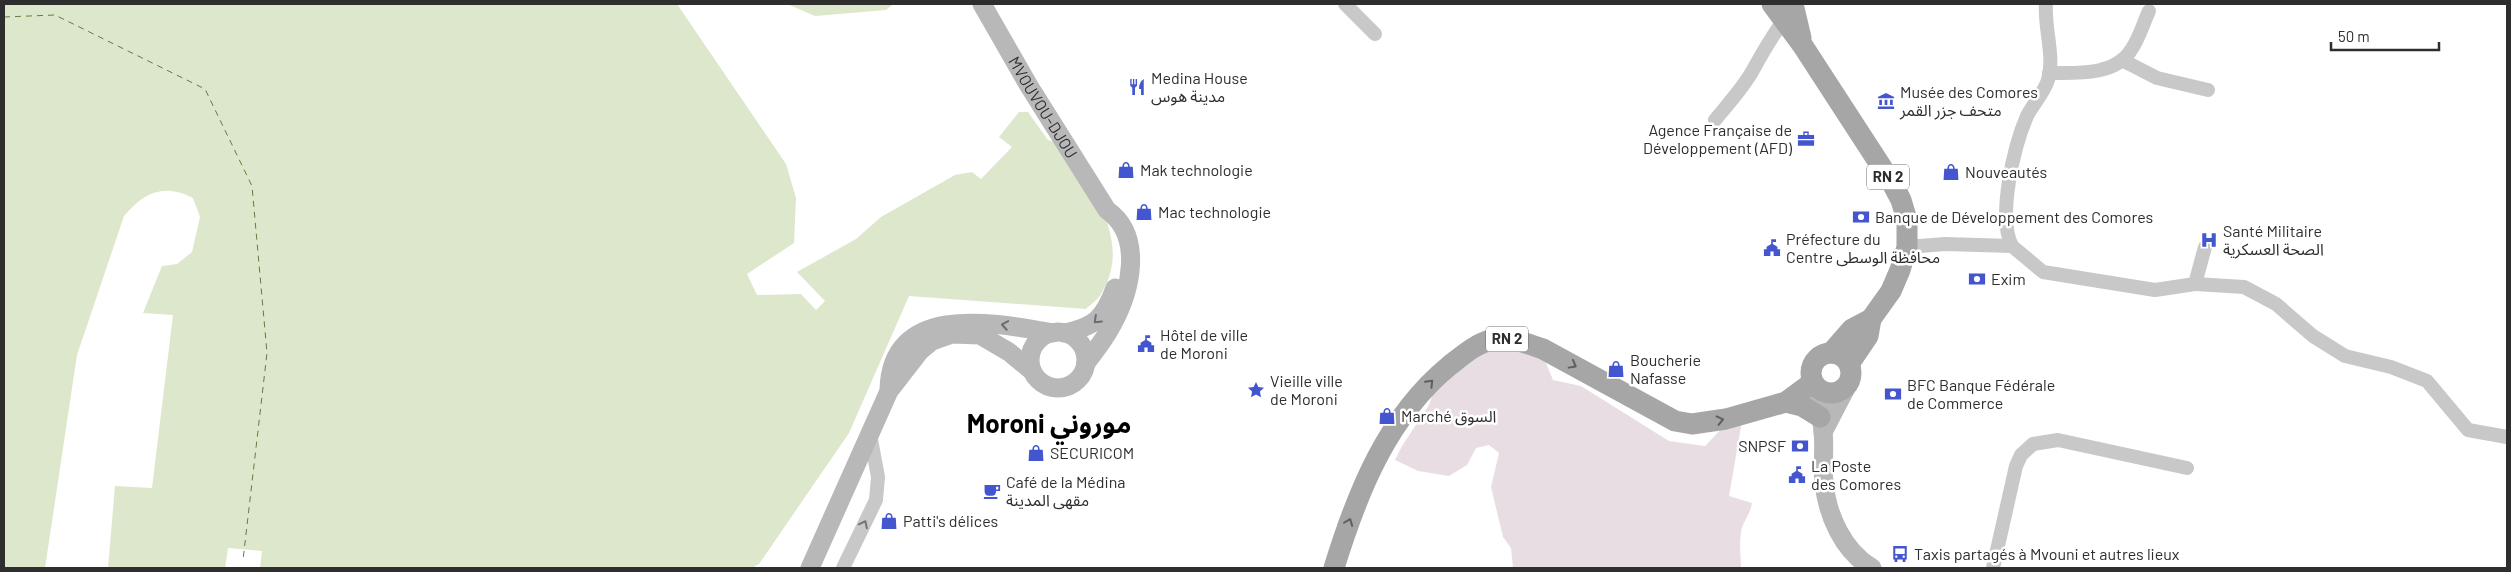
<svg xmlns="http://www.w3.org/2000/svg" width="2511" height="572" viewBox="0 0 2511 572" font-family="Barlow,'Noto Sans Arabic',sans-serif">
<style>
.green{fill:#e9dde4}
.water{fill:#dde7cb}
.lines{fill:none;stroke-linecap:round;stroke-linejoin:round}
.ferry{stroke:#667a40;stroke-width:1;stroke-dasharray:6 5;stroke-linecap:butt}
.minor{stroke:#c8c8c8;stroke-width:14}
.secondary{stroke:#b8b8b8;stroke-width:19}
.primary{stroke:#a6a6a6;stroke-width:21}
.oneway{stroke:#6c6c6c}
.oneway2{stroke:#5e5e5e}
.oneway3{stroke:#737373}
.labels{text-anchor:middle;stroke-width:5;stroke-linejoin:round;paint-order:stroke}
.shield{fill:#fff;stroke:#6d6d6d;stroke-width:1}
.shield-label{font-size:15px;font-weight:bold;fill:#2e2e2e}
.poi-label{font-size:16px;fill:#2e2e2e;stroke:#fff;text-anchor:start}
.street-label{font-size:16px;fill:#2e2e2e;stroke:#fff}
.town-label{font-size:26px;font-weight:bold;fill:#000;stroke:#fff}
</style>
<rect width="100%" height="100%" fill="#fff"/>
<path class="green" d="M1477 349H1533L1546 363 1553 380 1581 386 1669 441 1705 446 1729 421H1742L1729 496 1752 503C1751 513 1743 521 1741 532 1739 544 1741 557 1741 568H1513L1511 548 1503 537 1491 487 1499 453 1489 445 1476 448 1467 465 1449 476 1418 471 1395 460 1402 446 1429 405 1436 384Z"/>
<g class="water">
<path d="M4 4H677L786 164 796 198 794 243 747 274 757 295 801 294 816 310 825 301 797 272 856 239 881 217 955 175 972 172 981 179 1012 147 999 137 1019 112H1028L1048 140 1063 144C1090 186 1133 241 1102 292 1099 299 1091 304 1086 309L909 296 849 433 759 564 752 568H260L262 551 228 548 225 568H108L115 486 152 488 173 315 143 313 162 266 177 264 192 252 200 217 193 198C164 183 144 192 124 216L77 355 45 568H4Z"/>
<polygon points="787,4 893,4 886,10 815,16"/>
</g>
<g class="lines">
<polyline class="ferry" points="4,17 55,15 205,89 252,186 267,353 243,560"/>
<g class="minor">
<polyline points="1345,4 1375,34"/>
<polyline points="2122,60 2157,78 2208,90"/>
<path d="M2049 73C2076 73 2115 76 2131 50 2139 39 2143 24 2149 11"/>
<path d="M1715 120C1728 104 1743 88 1753 70 1763 52 1772 36 1784 20"/>
<path d="M2012 246C1997 217 2014 146 2027 116 2033 104 2044 93 2048 80 2055 56 2044 28 2046 4"/>
<polyline points="1907,247 1945,244 2012,246 2043,272 2155,290 2195,284 2205,247"/>
<polyline points="2195,284 2244,287 2276,304 2313,336 2345,356 2391,367 2427,381 2468,430 2507,437"/>
<polyline points="843,568 876,500 878,477 870,434"/>
<polyline points="1993,568 2016,466 2021,455 2033,444 2058,440 2187,468"/>
</g>
<g class="secondary">
<path id="s1" d="M982 4 1029 86 1107 210C1144 236 1131 291 1112 325 1105 339 1095 351 1086 363"/>
<circle cx="1058" cy="360" r="28"/>
<path d="M1064 333C1095 327 1104 318 1115 288"/>
<path d="M1816 387C1818 402 1822 417 1823 432 1825 448 1822 465 1824 482 1827 515 1843 551 1872 568"/>
<path d="M889 390C891 301 996 323 1053 333"/>
<polyline points="1823,432 1848,384"/>
<polyline points="810,568 889,391 920,351 932,341 952,334 980,335 1009,352 1032,371"/>
</g>
<g class="primary">
<polyline points="1772,4 1803,46 1892,183 1901,200 1907,220 1907,247 1900,270 1891,291 1871,319 1852,329 1831,353"/>
<polyline points="1793,4 1801,38"/>
<circle cx="1831" cy="373" r="20"/>
<polyline points="1849,364 1868,336 1871,319"/>
<polyline points="1786,402 1802,406 1820,417"/>
<path d="M1334 568C1357 493 1387 417 1449 366 1462 356 1475 344 1491 340 1509 336 1526 343 1543 349L1675 421 1692 424 1726 419 1786 402 1813 382"/>
</g>
</g>
<defs><path id="oneway-chevron" d="M-2-3.5L2.5 0L-2 3.5" fill="none" stroke-width="1.6" stroke-linecap="round" stroke-linejoin="round" transform="scale(1.25)"/></defs>
<g class="oneway">
<use href="#oneway-chevron" transform="translate(1097 320) rotate(137)"/>
<use href="#oneway-chevron" transform="translate(1005 325) rotate(-170)"/>
</g>
<g class="oneway2">
<use href="#oneway-chevron" transform="translate(1573 365) rotate(29)"/>
<use href="#oneway-chevron" transform="translate(1430 383) rotate(-46)"/>
<use href="#oneway-chevron" transform="translate(1720 420) rotate(-13)"/>
<use href="#oneway-chevron" transform="translate(1349 522) rotate(-69)"/>
</g>
<use class="oneway3" href="#oneway-chevron" transform="translate(864 524) rotate(-64)"/>
<defs>
<g id="restaurant-bare" transform="scale(1.35)"><path d="M-5-6h1v4h1v-4h1v4h1v-4h1v5L-1.5 .5V6h-2V.5L-5-1ZM5-6V6H3V1.5H1.5Q1.5-4 5-6Z" fill="#4455d0" stroke="#fff" stroke-width="2.5" paint-order="stroke"/></g>
<g id="museum-bare" transform="scale(1.35)"><path d="M0-6L6-3V-2H-6V-3ZM-5-1h2V3h-2ZM-1-1h2V3h-2ZM3-1h2V3H3ZM-6 4H6V6H-6Z" fill="#4455d0" stroke="#fff" stroke-width="2.5" paint-order="stroke"/></g>
<g id="office-bare" transform="scale(1.35)"><path d="M-6-3h4V-5.5h4V-3h4V5H-6ZM-1-4.5V-3h2v-1.5ZM-6 0V1H6V0Z" fill="#4455d0" stroke="#fff" stroke-width="2.5" paint-order="stroke"/></g>
<g id="shop-bare" transform="scale(1.35)"><path d="M-5-2.5h2.3a2.7 3.5 0 0 1 5.4 0H5L5.5 6h-11ZM-1.5-2.5h3a1.5 2.3 0 0 0-3 0Z" fill="#4455d0" stroke="#fff" stroke-width="2.5" paint-order="stroke"/></g>
<g id="bank-bare" transform="scale(1.35)"><path d="M-6-4H6V4H-6ZM0-2.3a2.3 2.3 0 1 0 0 4.6a2.3 2.3 0 1 0 0-4.6Z" fill="#4455d0" stroke="#fff" stroke-width="2.5" paint-order="stroke"/></g>
<g id="hospital-bare" transform="scale(1.35)"><path d="M-5-5h3v3.5h4V-5h3V5h-3V1.5h-4V5h-3Z" fill="#4455d0" stroke="#fff" stroke-width="2.5" paint-order="stroke"/></g>
<g id="civic-bare" transform="scale(1.35)"><path d="M-.6-6.5H3V-4.5H.6V-3L4-1V1h2V6H-6V1h2V-1L-.6-3ZM-1.2 2.5V6h2.4V2.5Z" fill="#4455d0" stroke="#fff" stroke-width="2.5" paint-order="stroke"/></g>
<g id="sight-bare" transform="scale(1.35)"><path d="M0-6L1.8-2.2L6-1.7L2.9 1.2L3.7 5.4L0 3.3L-3.7 5.4L-2.9 1.2L-6-1.7L-1.8-2.2Z" fill="#4455d0" stroke="#fff" stroke-width="2.5" paint-order="stroke"/></g>
<g id="cafe-bare" transform="scale(1.35)"><path d="M-5.5-4.5H6V0H3Q3 3.5 0 3.5H-2.5Q-5.5 3.5-5.5 0ZM3-3.2v2h1.7v-2ZM-6 4.5H4V6H-6Z" fill="#4455d0" stroke="#fff" stroke-width="2.5" paint-order="stroke"/></g>
<g id="bus-bare" transform="scale(1.35)"><path d="M-5-6H5V4H4V6H2V4H-2V6H-4V4H-5ZM-3.5-4V0h7V-4ZM-3.5 1.2v1.5H-2V1.2ZM2 1.2v1.5H3.5V1.2Z" fill="#4455d0" stroke="#fff" stroke-width="2.5" paint-order="stroke"/></g>
</defs>
<g fill-rule="evenodd">
<use href="#restaurant-bare" x="1137" y="87"/>
<use href="#museum-bare" x="1886" y="101"/>
<use href="#office-bare" x="1806" y="139"/>
<use href="#shop-bare" x="1126" y="170"/>
<use href="#shop-bare" x="1951" y="172"/>
<use href="#shop-bare" x="1144" y="212"/>
<use href="#bank-bare" x="1861" y="217"/>
<use href="#hospital-bare" x="2209" y="240"/>
<use href="#civic-bare" x="1772" y="248"/>
<use href="#bank-bare" x="1977" y="279"/>
<use href="#civic-bare" x="1146" y="344"/>
<use href="#shop-bare" x="1616" y="369"/>
<use href="#sight-bare" x="1256" y="390"/>
<use href="#bank-bare" x="1893" y="394"/>
<use href="#shop-bare" x="1387" y="416"/>
<use href="#bank-bare" x="1800" y="446"/>
<use href="#shop-bare" x="1036" y="453"/>
<use href="#civic-bare" x="1797" y="475"/>
<use href="#cafe-bare" x="992" y="491"/>
<use href="#shop-bare" x="889" y="521"/>
<use href="#bus-bare" x="1900" y="554"/>
</g>
<g class="labels">
<g class="shield">
<rect x="1867" y="164.5" width="42" height="25" rx="4"/>
<rect x="1486" y="326.5" width="42" height="25" rx="4"/>
</g>
<g class="shield-label">
<text x="1888" y="182">RN 2</text>
<text x="1507" y="344">RN 2</text>
</g>
<g class="poi-label">
<text x="1151" y="84">Medina House<tspan x="1151" dy="18">مدينة هوس</tspan></text>
<text x="1900" y="98">Musée des Comores<tspan x="1900" dy="18">متحف جزر القمر</tspan></text>
<text x="1792" y="136" text-anchor="end">Agence Française de<tspan x="1792" dy="18">Développement (AFD)</tspan></text>
<text x="1140" y="176">Mak technologie</text>
<text x="1965" y="178">Nouveautés</text>
<text x="1158" y="218">Mac technologie</text>
<text x="1875" y="223">Banque de Développement des Comores</text>
<text x="2223" y="237">Santé Militaire<tspan x="2223" dy="18">الصحة العسكرية</tspan></text>
<text x="1786" y="245">Préfecture du<tspan x="1786" dy="18">Centre محافظة الوسطى</tspan></text>
<text x="1991" y="285">Exim</text>
<text x="1160" y="341">Hôtel de ville<tspan x="1160" dy="18">de Moroni</tspan></text>
<text x="1630" y="366">Boucherie<tspan x="1630" dy="18">Nafasse</tspan></text>
<text x="1270" y="387">Vieille ville<tspan x="1270" dy="18">de Moroni</tspan></text>
<text x="1907" y="391">BFC Banque Fédérale<tspan x="1907" dy="18">de Commerce</tspan></text>
<text x="1401" y="422">Marché السوق</text>
<text x="1786" y="452" text-anchor="end">SNPSF</text>
<text x="1050" y="459">SECURICOM</text>
<text x="1811" y="472">La Poste<tspan x="1811" dy="18">des Comores</tspan></text>
<text x="1006" y="488">Café de la Médina<tspan x="1006" dy="18">مقهى المدينة</tspan></text>
<text x="903" y="527">Patti's délices</text>
<text x="1914" y="560">Taxis partagés à Mvouni et autres lieux</text>
</g>
<g class="street-label">
<text dy="6" stroke="none"><textPath href="#s1" startOffset="120">MVOUVOU-DJOU</textPath></text>
</g>
<g class="town-label">
<text x="1049" y="433">Moroni موروني</text>
</g>
</g>
<rect width="2511" height="572" fill="none" stroke="#2e2e2e" stroke-width="10"/>
<path d="M2331 42v8h108v-8" fill="none" stroke="#2e2e2e" stroke-width="2.5"/>
<text x="2338" y="42" font-size="15" fill="#2e2e2e" stroke="#ffffff" stroke-width="4" paint-order="stroke">50 m</text>
</svg>
